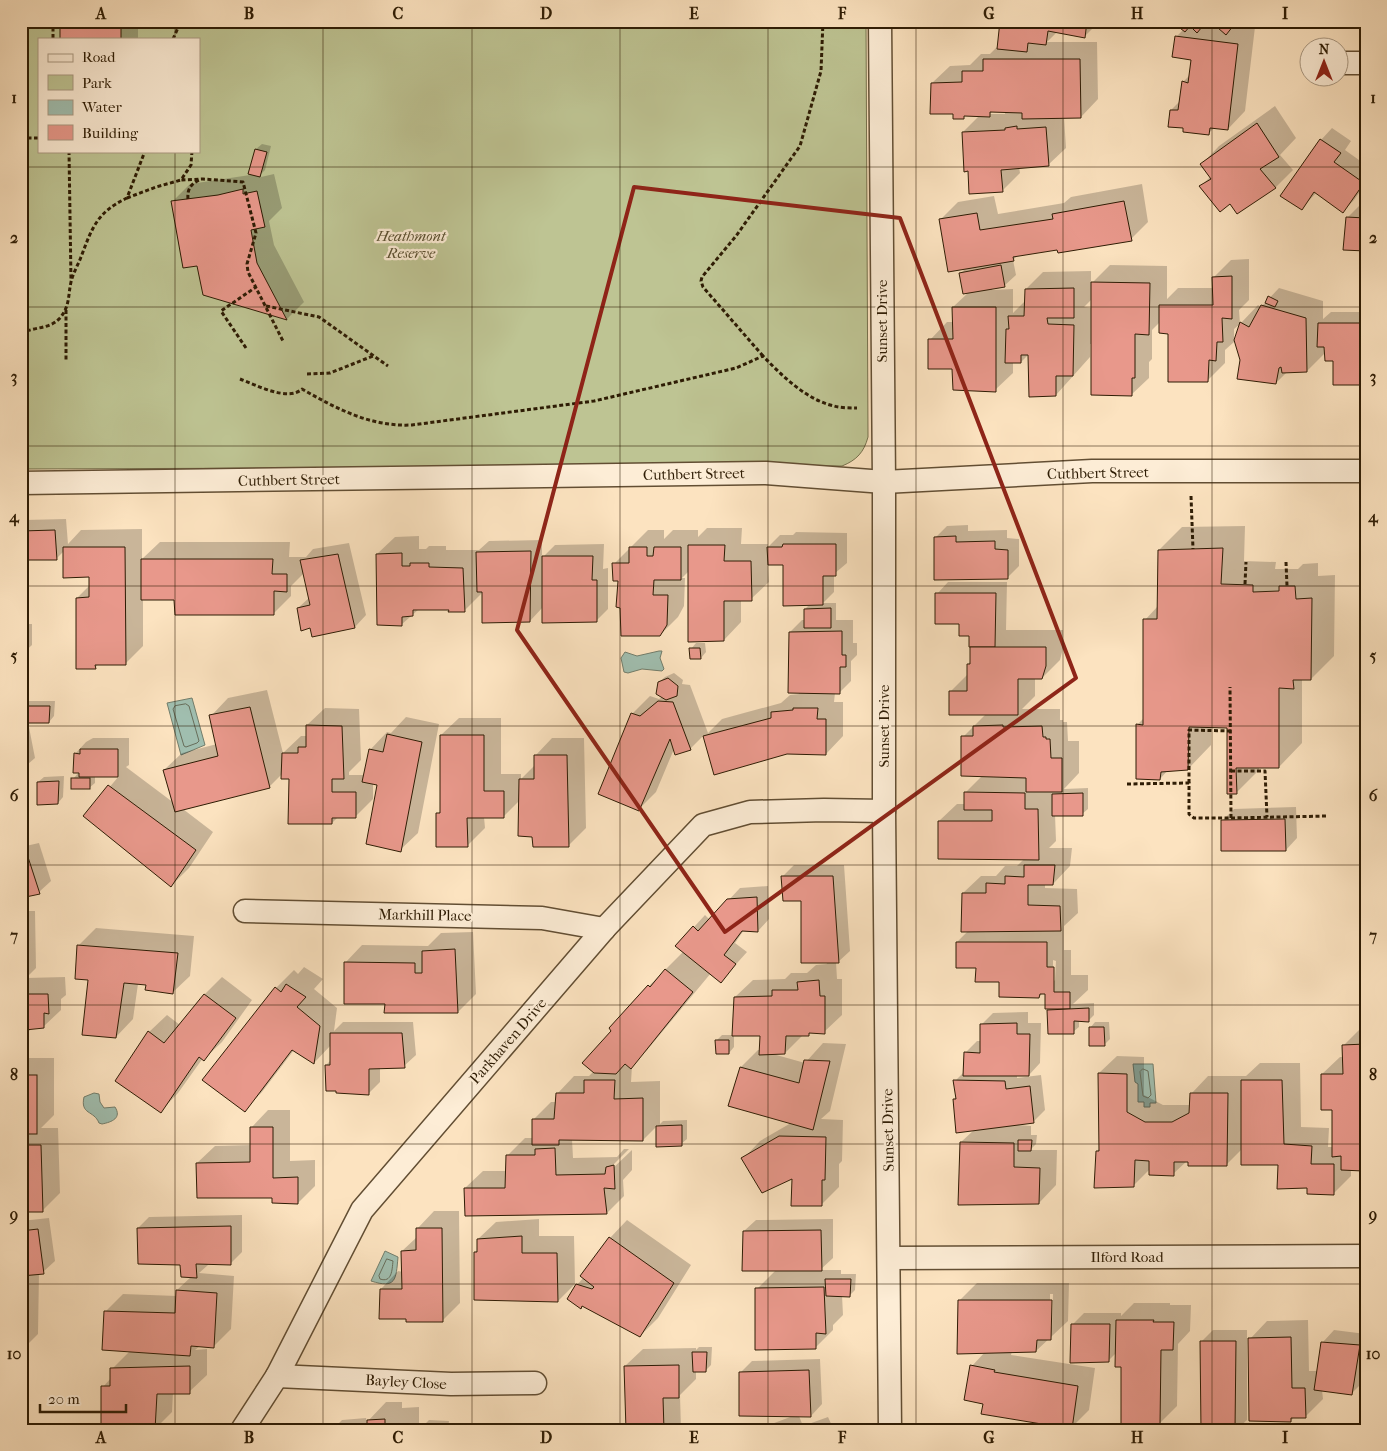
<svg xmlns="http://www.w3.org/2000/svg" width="1387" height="1451" viewBox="0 0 1387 1451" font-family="'IM FELL French Canon',serif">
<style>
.green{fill:#bec493;stroke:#76704c;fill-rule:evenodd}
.water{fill:#a0beaf;stroke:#727d6b}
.shadow{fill:#0003;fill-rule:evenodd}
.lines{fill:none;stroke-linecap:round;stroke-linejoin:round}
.shore{stroke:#676d5a;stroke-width:1}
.building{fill:#e8988b;stroke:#2e1c04}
.minor-casing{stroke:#624e33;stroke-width:25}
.path{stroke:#2e1c04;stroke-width:3;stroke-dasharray:4 2.5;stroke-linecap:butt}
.minor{stroke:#fdedd6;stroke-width:22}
.marked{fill:none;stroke:#8f2418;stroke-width:4;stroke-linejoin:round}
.grid{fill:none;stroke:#2e1c04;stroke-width:1;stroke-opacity:0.55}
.labels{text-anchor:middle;stroke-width:4.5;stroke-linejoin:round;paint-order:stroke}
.park-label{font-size:15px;font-style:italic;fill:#594e2f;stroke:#fdedd6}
.street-label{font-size:15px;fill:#2e1c04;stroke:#fdedd6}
.neatline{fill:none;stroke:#2e1c04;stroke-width:2}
.grid-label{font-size:16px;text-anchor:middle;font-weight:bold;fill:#2e1c04}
</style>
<rect width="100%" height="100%" fill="#fce3c0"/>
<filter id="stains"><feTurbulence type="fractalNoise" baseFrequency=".004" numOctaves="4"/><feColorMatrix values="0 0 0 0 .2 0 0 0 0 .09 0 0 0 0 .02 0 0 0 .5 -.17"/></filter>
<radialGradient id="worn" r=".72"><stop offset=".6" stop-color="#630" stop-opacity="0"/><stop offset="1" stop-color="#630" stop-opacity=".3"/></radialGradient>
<path class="green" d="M21 21H866L868 437C864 452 857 460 842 466L21 469ZM39 39H199V151H39Z"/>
<g class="water">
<polygon points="659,651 662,651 660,658 664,669 662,671 642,669 628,673 624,672 621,658 625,652 637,656"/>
<polygon points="192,698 205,745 181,755 167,703"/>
<polygon points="1133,1064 1153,1064 1156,1103 1150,1103 1150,1107 1144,1107 1144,1102 1138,1102 1138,1084 1135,1082"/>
<path d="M94 1093 99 1094 100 1102 104 1108 115 1107C122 1118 112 1122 102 1124L99 1123C94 1110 80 1115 84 1097Z"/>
<path d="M385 1251 398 1257C396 1280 396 1289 371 1281Z"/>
</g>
<g class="shadow">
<rect x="61" y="21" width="77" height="18"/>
<path d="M1002 21H1100L1084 37 1057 32 1047 42H1097L1098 99 1081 117H1064L1066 148 1048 165 1019 167 1020 173 1002 191 969 170 963 132 980 115H966L963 117 954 113 932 83 950 66 970 65 981 54H990L998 46ZM993 111 1005 112V114H990Z"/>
<polygon points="1173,21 1238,21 1235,24 1255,27 1245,111 1228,129 1215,127 1208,134 1184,127 1171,110 1180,101 1183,82 1191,74 1192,59 1176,37 1184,29"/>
<polygon points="1275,106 1296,138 1280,155 1293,170 1276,187 1237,212 1231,202 1201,186 1211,176 1202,164 1219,146"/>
<polygon points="1332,128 1351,141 1345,150 1366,165 1366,183 1354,200 1343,211 1317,192 1302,208 1321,140"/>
<polygon points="262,144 271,146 265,170 260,175 261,177 274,174 282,208 269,221 274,245 304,302 287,319 204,294 198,264 172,202 190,184 250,175 256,149"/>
<path d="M1142 184 1148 222 1131 239 1018 255 1013 260 1016 275 1004 286 992 288V290L1013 289V313L1026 300V289L1043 272 1091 271V284L1110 265 1167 266V299L1178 288H1214V277L1231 260 1249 259V300L1239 310 1240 324 1234 329V342L1225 350V363L1207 381 1160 322 1152 330V359L1149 362V378L1131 395 1092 344H1090V357L1056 395 1030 353 1021 362H1013V373L995 390 953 367 930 340 947 322H953V307L969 292 961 273 967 267 941 219 958 202 994 196 998 214 1064 203 1071 197ZM1092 299V308L1084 307Z"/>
<polygon points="1359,206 1366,206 1366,250 1347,218"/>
<polygon points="1279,288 1323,301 1323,319 1331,312 1366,312 1366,384 1326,352 1307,371 1287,372 1276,383 1241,359 1241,323 1258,305 1261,307"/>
<polygon points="66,519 68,544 81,530 142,529 142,559 160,542 290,542 289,557 306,557 313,549 349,543 366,615 355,627 311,627 298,608 310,597 304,573 291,586 291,596 273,614 175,598 143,599 143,646 126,663 99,663 95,668 77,598 90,585 90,576 64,551 56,559 21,559 21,523 24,520"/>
<polygon points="968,525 968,531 1007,530 1007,538 1019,539 1019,566 1007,578 936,537 947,526"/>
<polygon points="1245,526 1244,561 1276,562 1275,569 1298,569 1303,564 1318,563 1318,576 1335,575 1334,656 1311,679 1302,679 1302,743 1279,767 1259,767 1259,770 1236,793 1228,727 1211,726 1211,745 1188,769 1168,770 1160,779 1137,725 1145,717 1145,620 1158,606 1159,550 1182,527"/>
<polygon points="707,528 742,528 741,544 768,544 768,547 780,535 793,535 796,532 847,533 847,563 834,574 834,592 823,603 836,603 836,620 853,620 853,643 857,643 857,655 851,661 851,681 839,693 835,693 834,702 843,702 843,736 826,754 787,753 715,773 704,735 690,749 674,749 656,792 639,809 632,714 650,696 659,699 662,697 659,682 665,677 674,673 683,680 682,684 690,685 708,733 722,719 781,703 790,695 799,694 790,632 802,620 805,620 805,609 810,604 784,564 768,563 769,582 751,599 741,599 741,622 724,640 690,570 682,578 685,578 684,606 678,617 660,635 620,580 614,564 648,530 664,530 664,539 673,530 698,530 698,537"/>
<polygon points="419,536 419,549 426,549 429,546 446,546 446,550 479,550 489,541 542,540 542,558 555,545 604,544 603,569 608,568 608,609 597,620 543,607 530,621 483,592 464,611 450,608 419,609 401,625 377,554 395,537"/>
<path d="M948 582H1007L1006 630H1063V648L1060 660 1042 678H1035V696L1022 709H1060V720H1063V722H1067L1068 741H1079V773L1064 789 1088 788V809L1082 814H1055L1056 841 1049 848H1072L1070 866 1053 884H1045V888L1077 889 1078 913 1064 926V950H1071V975H1088V990L1073 1004 1094 1003V1015L1088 1021 1079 1020V1027L1073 1032 1048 1011 1051 1008 1046 993H1043L1039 997 1000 981 977 967 957 942 968 931 963 893 981 876H996L1005 866H1017L1025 858 939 821 957 804H965V793L982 776 963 737 986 714 950 692 968 674V664L972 660 970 635 937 594ZM1053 960 1056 961 1055 980 1053 982Z"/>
<polygon points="21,624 32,624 32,645 21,655"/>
<polygon points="696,643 705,643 706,652 701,658 691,649"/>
<polygon points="267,690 283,753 301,736 307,736 307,725 325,708 359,709 361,760 349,772 349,775 365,775 370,750 387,732 391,733 406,717 439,724 418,833 400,850 379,784 373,783 373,799 356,816 338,817 332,823 290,778 282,774 269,787 183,809 213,832 189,868 171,886 85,816 119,776 95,776 95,783 89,788 73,779 80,771 75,754 86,742 93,738 129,738 129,765 126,767 174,803 164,770 182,753 217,744 211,716 228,698"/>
<polygon points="24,701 55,701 54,716 49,722 28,722 35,758 21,770 21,704"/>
<polygon points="459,718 501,718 501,774 521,774 521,779 535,765 535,756 552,738 584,738 586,828 568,846 533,836 520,800 504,816 484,817 485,828 467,846 438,814 441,810 441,735"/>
<polygon points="64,776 63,797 58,803 38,782 44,777"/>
<polygon points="1296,807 1297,838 1286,850 1222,821 1234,809"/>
<polygon points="39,843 51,881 39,892 21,897 21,847"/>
<polygon points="794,865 844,865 850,951 838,962 836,962 837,979 842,979 842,1015 824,1032 812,1032 808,1035 803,1035 785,1053 773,1054 805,1063 823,1043 846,1044 830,1111 821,1119 843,1120 842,1161 839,1164 839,1187 821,1205 793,1177 743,1159 760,1141 791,1123 741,1067 758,1050 761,1050 761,1035 734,1034 734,1047 729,1053 716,1041 722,1035 733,1035 735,997 753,980 785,979 791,973 807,973 816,965 827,964 803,900 782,877"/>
<polygon points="768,886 769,919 758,931 744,930 735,943 747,952 721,981 711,973 648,1049 632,1066 631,1082 660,1081 660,1124 663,1121 687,1120 687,1139 681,1144 657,1145 658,1125 643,1140 572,1139 573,1158 617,1157 624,1149 629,1149 609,1169 611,1170 632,1150 632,1170 623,1180 624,1196 607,1213 466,1215 465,1188 483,1171 507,1171 507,1156 525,1138 533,1138 533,1120 551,1102 556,1102 557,1094 574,1076 589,1076 594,1071 613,1031 649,986 684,951 694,927 705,915 710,920 740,888"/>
<polygon points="21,911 35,911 36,968 26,978 65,977 66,995 61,999 61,1010 43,1027 32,1028 28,1032 28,1040 21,1047"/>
<polygon points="96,928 194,936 190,976 172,993 147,984 138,984 133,1019 116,1037 89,978 78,946"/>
<polygon points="473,932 476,994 458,1012 386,1012 386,1002 345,963 362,945 428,946 441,933"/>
<polygon points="304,967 323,979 314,989 337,1008 334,1031 343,1022 413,1022 416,1055 404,1066 380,1067 380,1082 368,1094 326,1065 331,1060 331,1045 314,1063 294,1050 262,1092 244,1110 204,1080 276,988 294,970 298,974"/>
<polygon points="222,977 252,1000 222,1042 204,1059 203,1058 178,1093 161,1111 149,1032 167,1015 180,1025 205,994"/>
<polygon points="1028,1012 1028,1023 1041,1023 1040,1063 1029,1075 1017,1075 1017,1078 1041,1075 1045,1110 1033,1122 1019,1124 1019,1125 1031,1126 1031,1135 1037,1135 1036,1144 1030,1150 1057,1150 1056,1185 1039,1203 961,1142 974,1130 954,1099 957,1097 955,1081 965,1071 965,1053 977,1041 981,1041 981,1025 993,1013"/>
<polygon points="1095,1022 1109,1022 1110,1039 1104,1045 1090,1028"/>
<polygon points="1366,1027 1366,1167 1362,1170 1351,1170 1351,1176 1333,1194 1308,1187 1279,1163 1242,1149 1227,1164 1187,1161 1173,1174 1150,1169 1134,1185 1097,1151 1100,1148 1099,1073 1117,1056 1144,1057 1144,1095 1163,1105 1191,1105 1191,1094 1208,1076 1246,1076 1260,1063 1300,1063 1301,1127 1329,1128 1328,1147 1333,1147 1333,1109 1322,1074 1340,1057 1344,1057 1344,1045 1361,1028"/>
<polygon points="21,1058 54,1058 54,1115 41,1128 58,1128 60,1193 42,1211 21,1211"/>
<polygon points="268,1110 290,1110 290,1161 315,1160 315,1186 298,1203 273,1196 197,1163 215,1146 251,1145 251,1128"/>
<polygon points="434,1211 459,1211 460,1303 442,1321 381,1289 398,1271 403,1272 402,1251 417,1237 417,1229"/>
<polygon points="242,1215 242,1252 231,1263 208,1263 208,1265 199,1273 234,1276 231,1329 213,1347 200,1346 195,1350 207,1349 207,1375 189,1392 173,1392 172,1412 155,1429 103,1387 111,1378 112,1369 130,1351 105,1312 123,1294 177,1296 177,1290 192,1276 181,1263 138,1228 149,1217"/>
<polygon points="49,1218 55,1261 43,1272 39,1273 38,1334 21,1351 21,1221"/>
<polygon points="539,1219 539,1236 574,1236 575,1284 558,1301 475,1252 479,1249 478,1239 496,1222"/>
<polygon points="833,1219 833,1258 820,1270 841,1270 841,1274 856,1274 855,1290 850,1295 842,1295 843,1315 833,1325 833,1330 815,1348 757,1289 776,1270 744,1231 756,1220"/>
<polygon points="627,1220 691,1265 658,1318 640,1336 577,1285 584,1277 610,1238"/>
<path d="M977 1283H1069L1068 1321 1036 1351H1012L1011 1355 1095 1368 1089 1410 1071 1428 985 1403 972 1366 985 1352 959 1301ZM1050 1294H1053L1052 1326 1050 1329Z"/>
<polygon points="1134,1303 1170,1303 1170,1305 1191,1305 1190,1331 1178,1344 1177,1406 1159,1424 1122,1366 1116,1353 1109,1360 1072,1325 1084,1313 1121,1313 1121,1316"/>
<polygon points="1308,1320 1309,1371 1318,1371 1323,1342 1334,1330 1366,1334 1366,1366 1363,1382 1351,1394 1322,1390 1323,1399 1305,1417 1294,1417 1291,1421 1250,1339 1267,1321"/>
<polygon points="1213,1330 1247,1330 1247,1420 1236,1430 1202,1430 1201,1342"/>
<polygon points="699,1347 712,1347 711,1365 706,1370 696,1370 696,1379 680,1395 681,1430 627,1430 625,1366 643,1349 696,1348 696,1350"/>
<polygon points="820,1359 822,1404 811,1416 799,1416 803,1426 828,1417 834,1430 755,1430 793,1416 741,1372 752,1361"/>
<polygon points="21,1367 29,1367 28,1400 21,1407"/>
<polygon points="386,1402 402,1402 402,1408 419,1407 419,1430 332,1430 342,1420 366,1418 367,1422"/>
<polygon points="429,1420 449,1421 448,1428 484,1430 419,1430"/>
<polygon points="969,1427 1049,1427 1049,1430 967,1430"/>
</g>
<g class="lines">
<g class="shore">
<polygon points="186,704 189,706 199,741 197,743 186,747 184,746 173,709 175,706"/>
<polygon points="1143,1069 1148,1071 1151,1095 1148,1098 1143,1096 1140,1072"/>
<path d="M387 1259 393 1261C392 1270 392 1283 380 1279L379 1276Z"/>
</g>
</g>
<g class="building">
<rect x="60" y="21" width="61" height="18"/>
<polygon points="1000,21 1087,21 1085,38 1048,31 1046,45 1028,43 1027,52 997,49"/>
<polygon points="1171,21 1207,21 1197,33 1190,26 1185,32"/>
<polygon points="1210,21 1237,21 1226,35"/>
<polygon points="1175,36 1238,44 1228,130 1210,128 1209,135 1183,132 1183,128 1168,127 1170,110 1178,110 1182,81 1188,83 1191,60 1172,57"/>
<polygon points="983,59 1080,59 1081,118 1022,119 1022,113 990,112 990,117 964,116 964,119 953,119 953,114 930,114 931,83 962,82 962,71 983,71"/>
<polygon points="1257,123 1279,157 1260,169 1276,188 1237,214 1230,204 1220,212 1199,186 1211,179 1200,164"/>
<polygon points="1017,126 1017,129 1046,127 1049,166 1001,170 1003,192 969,194 968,171 964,172 962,132 1005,130 1005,128"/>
<polygon points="1320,139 1341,153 1334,162 1364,183 1343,213 1314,192 1302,210 1280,196"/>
<polygon points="255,149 267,152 260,177 248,174"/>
<polygon points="243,189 243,194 257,191 265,227 251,230 257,263 287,320 203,295 197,266 183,268 171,201 218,195"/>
<polygon points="1124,201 1132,241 1058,253 1057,250 1013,257 1014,261 948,272 939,219 977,213 980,230 1053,219 1052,214"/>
<polygon points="1346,217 1366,218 1366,251 1343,250"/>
<polygon points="1001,265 1005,287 963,294 959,273"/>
<polygon points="1232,276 1232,319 1222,318 1223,342 1217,342 1216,361 1209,360 1208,382 1168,382 1168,334 1159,333 1159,305 1213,305 1212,277"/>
<polygon points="1091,282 1150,283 1149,335 1135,334 1135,378 1132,378 1132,396 1091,395"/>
<polygon points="1074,288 1074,318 1047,318 1048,324 1074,325 1073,376 1056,376 1056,396 1029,397 1028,355 1021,355 1021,363 1005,363 1006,329 1009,329 1008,316 1024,316 1025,289"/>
<polygon points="1268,296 1278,301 1275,307 1265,303"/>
<polygon points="1261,305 1306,318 1307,372 1282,373 1281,367 1279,368 1276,384 1237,379 1240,360 1234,340 1240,322 1249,327"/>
<polygon points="952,307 996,307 996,392 953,390 952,369 928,369 928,339 953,339"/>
<polygon points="1318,323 1366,323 1366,385 1333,385 1333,361 1325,361 1324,347 1317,347"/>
<polygon points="55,530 57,560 21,560 21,531"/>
<polygon points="956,536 956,542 995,541 995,549 1008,550 1008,579 934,580 934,537"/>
<polygon points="783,544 836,544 836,576 823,576 823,605 783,606 783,565 768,565 767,547 782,547"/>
<polygon points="688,545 725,545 724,561 751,561 752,601 724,601 724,641 688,642"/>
<polygon points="63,547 125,547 126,665 95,665 96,669 76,669 76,598 89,597 89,577 63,578"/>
<polygon points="629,547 647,547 647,556 653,556 654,547 681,547 681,580 654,580 653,595 668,595 667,625 660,636 621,636 620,608 616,607 618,581 613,581 612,563 629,563"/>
<polygon points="1223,548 1221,584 1253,585 1253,592 1279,591 1279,586 1295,586 1296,599 1312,598 1311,680 1293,680 1294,689 1279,688 1279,768 1236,768 1237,794 1227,794 1227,728 1189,727 1188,770 1161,772 1160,780 1136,779 1136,724 1143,725 1143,619 1157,619 1158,550"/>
<polygon points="531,551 530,622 482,623 482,592 477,592 476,552"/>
<polygon points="402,553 402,566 410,566 410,563 429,563 429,567 463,568 465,612 448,612 449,610 413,610 413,616 402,617 402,626 377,625 376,554"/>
<polygon points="338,554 355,628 312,637 310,628 301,631 297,608 310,605 300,560"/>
<polygon points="542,556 593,556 592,580 597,580 597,622 542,623"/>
<polygon points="141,559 273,559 272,574 287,574 287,592 274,591 274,615 175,615 174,600 141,600"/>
<polygon points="935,593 996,593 995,647 969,647 969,636 959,636 959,624 935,624"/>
<polygon points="831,608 831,628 804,628 804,609"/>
<polygon points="842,631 842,655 846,655 846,667 840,667 840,694 788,693 789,632"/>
<polygon points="970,647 1046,647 1046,666 1042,679 1018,679 1018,715 949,715 949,691 967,691 967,664 970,664"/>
<polygon points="689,648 700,648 701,659 690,659"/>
<polygon points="668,678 678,686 677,696 666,700 656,694 658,682"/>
<polygon points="658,701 673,702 691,750 675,755 670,739 639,811 598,794 631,713 640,716"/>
<polygon points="21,706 50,706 49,723 21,723"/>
<polygon points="250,707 270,788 175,812 163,770 218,756 209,715"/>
<polygon points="793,708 818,708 817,719 826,719 826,755 787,754 714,775 703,736 771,718 771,712 793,710"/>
<polygon points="306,725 342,726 344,779 332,779 332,792 356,792 356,818 332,818 332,824 288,824 289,779 281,779 282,753 298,753 298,747 306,747"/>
<polygon points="1003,725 1003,727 1042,726 1043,737 1046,737 1046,739 1050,739 1051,758 1062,758 1062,792 1026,792 1026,778 961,776 961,736 973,736 973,726"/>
<polygon points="387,734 422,742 401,852 366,844 377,785 362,782 369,749 383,752"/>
<polygon points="440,735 484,735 484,791 504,791 504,818 467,818 468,847 436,847 436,813 440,813"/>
<polygon points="80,749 118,749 118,777 79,777 79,773 73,773 74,753 80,754"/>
<polygon points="534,755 567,755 569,847 533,847 532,837 518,836 519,779 534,779"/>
<rect x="71" y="778" width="19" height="11"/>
<polygon points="59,781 58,804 37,805 37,782"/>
<polygon points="108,785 196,850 171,887 83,816"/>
<polygon points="964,792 1025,793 1025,809 1038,809 1039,860 938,859 938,821 992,821 992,810 964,810"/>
<polygon points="1083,793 1083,816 1052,816 1052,794"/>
<polygon points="1285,819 1286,851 1221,851 1221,820"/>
<polygon points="27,854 40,894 21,898 21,855"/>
<polygon points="1024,865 1055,865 1053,885 1028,885 1028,905 1060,906 1061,931 961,932 962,893 986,893 986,883 1005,884 1005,876 1024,877"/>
<polygon points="781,876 833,876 839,963 801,963 801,901 783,901"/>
<polygon points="757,897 758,932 742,931 724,955 736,964 721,983 675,946 693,926 698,931 727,899"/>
<polygon points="956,942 1047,942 1047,967 1054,967 1054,992 1070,992 1070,1009 1045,1009 1045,994 1040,994 1039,998 999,997 999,982 975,982 976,968 956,968"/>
<polygon points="77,945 178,953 173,994 145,990 146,985 124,983 116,1038 82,1035 88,980 75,979"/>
<polygon points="455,949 458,1013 384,1013 385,1004 344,1004 344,962 415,963 415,973 422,973 422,951"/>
<polygon points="665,969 693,992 631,1069 625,1064 616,1074 594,1073 582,1063 611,1031 609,1028 648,985 650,987"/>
<polygon points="819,980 820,996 825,996 825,1034 809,1033 809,1036 786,1036 785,1054 759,1055 760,1036 732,1036 734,997 772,996 772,990 798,990 797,982"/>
<polygon points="286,984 306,997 297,1007 320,1026 314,1064 292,1050 245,1112 202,1080 275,987 281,992"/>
<polygon points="21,994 48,994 49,1014 44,1013 44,1028 25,1030 24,1038 21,1038"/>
<polygon points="204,994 236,1018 204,1061 199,1057 161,1113 115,1081 148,1031 164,1043"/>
<polygon points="1089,1008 1089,1022 1074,1021 1074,1034 1048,1034 1047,1010"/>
<polygon points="1017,1023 1017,1034 1030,1034 1029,1076 963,1076 964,1052 980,1053 980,1024"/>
<polygon points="1089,1027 1104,1027 1105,1046 1089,1046"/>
<polygon points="330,1033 402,1033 405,1068 369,1069 369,1095 336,1093 336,1091 326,1091 325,1065 330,1065"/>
<polygon points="715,1040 729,1040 729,1054 716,1054"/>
<polygon points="1366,1044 1366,1158 1363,1158 1363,1171 1341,1170 1341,1156 1332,1157 1332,1110 1321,1110 1321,1074 1343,1074 1342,1045"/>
<polygon points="804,1060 830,1061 813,1130 728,1106 740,1067 799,1083"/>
<polygon points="1098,1073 1127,1074 1127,1112 1145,1122 1172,1122 1189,1113 1190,1093 1228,1093 1227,1166 1188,1166 1188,1162 1174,1162 1174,1176 1149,1175 1149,1161 1135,1160 1134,1187 1094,1188 1096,1151 1099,1151"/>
<rect x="21" y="1075" width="16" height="59"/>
<polygon points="584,1080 615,1080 614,1099 643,1098 643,1141 559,1140 559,1145 532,1145 532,1119 554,1119 556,1093 584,1093"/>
<polygon points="953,1080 1005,1081 1006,1089 1030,1086 1034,1123 956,1133 953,1099 956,1099"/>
<polygon points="1241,1080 1282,1080 1284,1144 1312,1146 1311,1164 1334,1164 1334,1195 1307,1194 1307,1188 1277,1189 1278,1165 1241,1165"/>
<polygon points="682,1125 682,1146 656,1147 656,1126"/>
<polygon points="250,1127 273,1127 273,1178 298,1177 298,1204 272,1203 272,1198 197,1198 196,1163 250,1162"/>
<polygon points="779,1136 826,1137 825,1180 822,1180 822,1206 791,1206 792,1179 762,1193 741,1158"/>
<polygon points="1018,1140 1032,1140 1031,1151 1018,1151"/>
<polygon points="960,1142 1014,1143 1014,1167 1040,1168 1039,1204 958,1205"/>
<polygon points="21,1145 41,1145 43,1212 21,1212"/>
<polygon points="555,1148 556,1175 605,1174 606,1167 614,1165 615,1189 604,1188 607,1214 465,1216 464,1188 505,1188 506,1155 535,1155 535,1149"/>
<polygon points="231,1226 231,1265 196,1264 197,1278 181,1277 180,1265 138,1264 137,1228"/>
<polygon points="416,1228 442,1228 443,1322 406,1322 406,1319 379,1319 380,1289 402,1289 401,1251 416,1250"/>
<polygon points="38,1229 44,1274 21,1276 21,1231"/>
<polygon points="821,1230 822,1271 742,1271 743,1231"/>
<polygon points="522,1236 522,1253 557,1253 558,1302 474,1300 474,1252 477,1252 477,1239"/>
<polygon points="609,1237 674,1283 640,1337 582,1306 581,1309 567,1299 576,1284 592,1289 594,1287 580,1276"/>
<polygon points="825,1279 851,1279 850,1297 826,1296"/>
<polygon points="824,1287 826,1334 816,1333 816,1349 755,1350 755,1288"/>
<polygon points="176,1290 217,1293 214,1348 191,1346 190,1356 102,1350 104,1311 175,1313"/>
<polygon points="958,1300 1052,1300 1051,1340 1037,1340 1036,1352 957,1354"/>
<polygon points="1116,1320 1154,1320 1153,1322 1174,1322 1173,1350 1161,1350 1160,1425 1121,1425 1121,1367 1115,1367"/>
<polygon points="1071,1324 1110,1324 1109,1362 1070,1363"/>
<polygon points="1291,1337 1292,1388 1305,1388 1306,1418 1291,1418 1291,1422 1249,1421 1248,1338"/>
<polygon points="1200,1341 1236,1341 1235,1430 1201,1430"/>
<polygon points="1321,1342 1360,1345 1352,1395 1314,1390"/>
<polygon points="692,1352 707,1352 706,1372 693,1372"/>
<polygon points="679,1365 679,1398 663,1398 664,1430 626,1430 624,1366"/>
<polygon points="970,1365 995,1370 994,1372 1078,1386 1072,1429 981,1414 983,1404 964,1400"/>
<polygon points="190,1366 190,1394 157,1394 155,1430 101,1428 101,1386 110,1386 110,1368"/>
<polygon points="809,1370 811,1417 739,1416 739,1372"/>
<polygon points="385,1419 385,1425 402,1424 402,1430 367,1430 367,1420"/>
</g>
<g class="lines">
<g class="minor-casing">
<g id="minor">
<polyline points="880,21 884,482 884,811 890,1430"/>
<polyline points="1340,63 1366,63"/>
<polyline points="21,483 766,473 884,482 1092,471 1366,471"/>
<polyline points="245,911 542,918 604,929"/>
<polyline points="889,1258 1366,1256"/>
<polyline points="277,1376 451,1384 535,1383"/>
<polyline points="242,1430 277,1376 362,1210 604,929 703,825 750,812 824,810 884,811"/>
</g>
</g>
<g class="path">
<polyline points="53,21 53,39"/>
<polyline points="173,39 181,21"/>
<polyline points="21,138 39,138"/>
<polyline points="69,151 71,281"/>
<polyline points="192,151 191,165 181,180 203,179 243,182 256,233 247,264 248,272 283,341"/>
<polyline points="127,198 156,187 181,180"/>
<path d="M188 199C187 189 191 184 199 180"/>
<polyline points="266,306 319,317 388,366"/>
<polyline points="66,310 66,360"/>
<path d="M21 334C34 326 49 330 60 318 70 306 68 295 71 282 73 273 78 265 81 257 92 228 97 212 127 198L145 151"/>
<polyline points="246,348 221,311 256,287"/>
<polyline points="763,356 703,287 701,281 702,277 736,236 800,146 821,71 823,21"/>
<polyline points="307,374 330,373 373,356"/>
<path d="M240 379C256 385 288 402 302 389 337 409 371 427 412 425L594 401 736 368 763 356C782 376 807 400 834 406 841 408 850 408 857 408"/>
<polyline points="1191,496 1193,549"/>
<polyline points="1286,562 1287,586"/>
<polyline points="1245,584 1246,562"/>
<polyline points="1231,771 1265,771 1267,817"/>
<polyline points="1189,783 1189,730 1231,731"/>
<polyline points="1127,784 1189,783 1189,814 1194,818 1231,818 1230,687"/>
<polyline points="1231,818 1327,816"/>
</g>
<use href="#minor" class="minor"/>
</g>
<path class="marked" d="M634 187 900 218 1076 678 725 932 517 630Z"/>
<path class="grid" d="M175 21V39M323 21V1430M472 21V1430M620 21V1430M768 21V1430M916 21V1430M1063 21V1430M1212 21V1430M175 151V1430M21 167H1366M21 307H1366M21 446H1366M21 586H1366M21 726H1366M21 865H1366M21 1005H1366M21 1144H1366M21 1284H1366"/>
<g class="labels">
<g class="park-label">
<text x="411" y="241">Heathmont<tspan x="411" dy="17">Reserve</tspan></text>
</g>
<g class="street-label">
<text transform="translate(882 321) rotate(-90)" y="5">Sunset Drive</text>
<text transform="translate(1098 473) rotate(-1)" y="5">Cuthbert Street</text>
<text transform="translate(694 474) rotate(-1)" y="5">Cuthbert Street</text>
<text transform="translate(289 480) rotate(-1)" y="5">Cuthbert Street</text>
<text transform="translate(884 726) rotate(-90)" y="5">Sunset Drive</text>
<text transform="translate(425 915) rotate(1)" y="5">Markhill Place</text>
<text transform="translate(508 1041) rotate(-49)" y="5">Parkhaven Drive</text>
<text transform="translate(888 1130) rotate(-91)" y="5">Sunset Drive</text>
<text x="1127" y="1262">Ilford Road</text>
<text transform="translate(406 1382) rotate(3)" y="5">Bayley Close</text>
</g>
</g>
<rect width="1387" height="1451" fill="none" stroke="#fce3c0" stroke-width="55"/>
<rect x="38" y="38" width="162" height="115" fill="#fdedd6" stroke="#aa9982"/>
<rect x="48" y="54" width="25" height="8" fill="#fdedd6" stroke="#aa9982"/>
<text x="82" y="62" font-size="15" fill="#2e1c04">Road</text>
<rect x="48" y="75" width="25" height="15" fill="#bec493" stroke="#aa9982"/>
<text x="82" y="88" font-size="15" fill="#2e1c04">Park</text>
<rect x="48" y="100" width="25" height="15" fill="#a0beaf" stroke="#aa9982"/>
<text x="82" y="112" font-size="15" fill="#2e1c04">Water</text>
<rect x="48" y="125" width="25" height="15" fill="#e8988b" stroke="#aa9982"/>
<text x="82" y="138" font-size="15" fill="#2e1c04">Building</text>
<g transform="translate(1324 62)"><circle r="24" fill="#fdedd6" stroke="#aa9982"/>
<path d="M0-4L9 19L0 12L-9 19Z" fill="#8f2418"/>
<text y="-8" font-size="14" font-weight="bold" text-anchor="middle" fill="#2e1c04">N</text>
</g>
<path d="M40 1404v8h86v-8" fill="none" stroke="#2e1c04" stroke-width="2.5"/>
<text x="48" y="1404" font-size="15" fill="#2e1c04" stroke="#fdedd6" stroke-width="4" paint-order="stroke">20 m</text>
<rect x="28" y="28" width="1332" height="1396" class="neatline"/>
<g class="grid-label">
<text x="101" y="19">A</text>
<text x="249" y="19">B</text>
<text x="398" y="19">C</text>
<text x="546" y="19">D</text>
<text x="694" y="19">E</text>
<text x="842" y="19">F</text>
<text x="989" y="19">G</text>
<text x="1137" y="19">H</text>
<text x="1285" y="19">I</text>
<text x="14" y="103">1</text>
<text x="1373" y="103">1</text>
<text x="14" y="243">2</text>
<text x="1373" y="243">2</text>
<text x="14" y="382">3</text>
<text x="1373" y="382">3</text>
<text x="14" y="522">4</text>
<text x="1373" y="522">4</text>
<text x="14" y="661">5</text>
<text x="1373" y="661">5</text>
<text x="14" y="801">6</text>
<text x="1373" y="801">6</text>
<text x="14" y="941">7</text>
<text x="1373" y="941">7</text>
<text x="14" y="1080">8</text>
<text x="1373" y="1080">8</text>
<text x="14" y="1220">9</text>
<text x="1373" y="1220">9</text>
<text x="14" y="1359">10</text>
<text x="1373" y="1359">10</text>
<text x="101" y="1443">A</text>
<text x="249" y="1443">B</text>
<text x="398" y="1443">C</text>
<text x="546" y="1443">D</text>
<text x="694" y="1443">E</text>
<text x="842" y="1443">F</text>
<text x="989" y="1443">G</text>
<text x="1137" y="1443">H</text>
<text x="1285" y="1443">I</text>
</g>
<rect width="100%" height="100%" filter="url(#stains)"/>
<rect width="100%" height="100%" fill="url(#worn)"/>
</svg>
